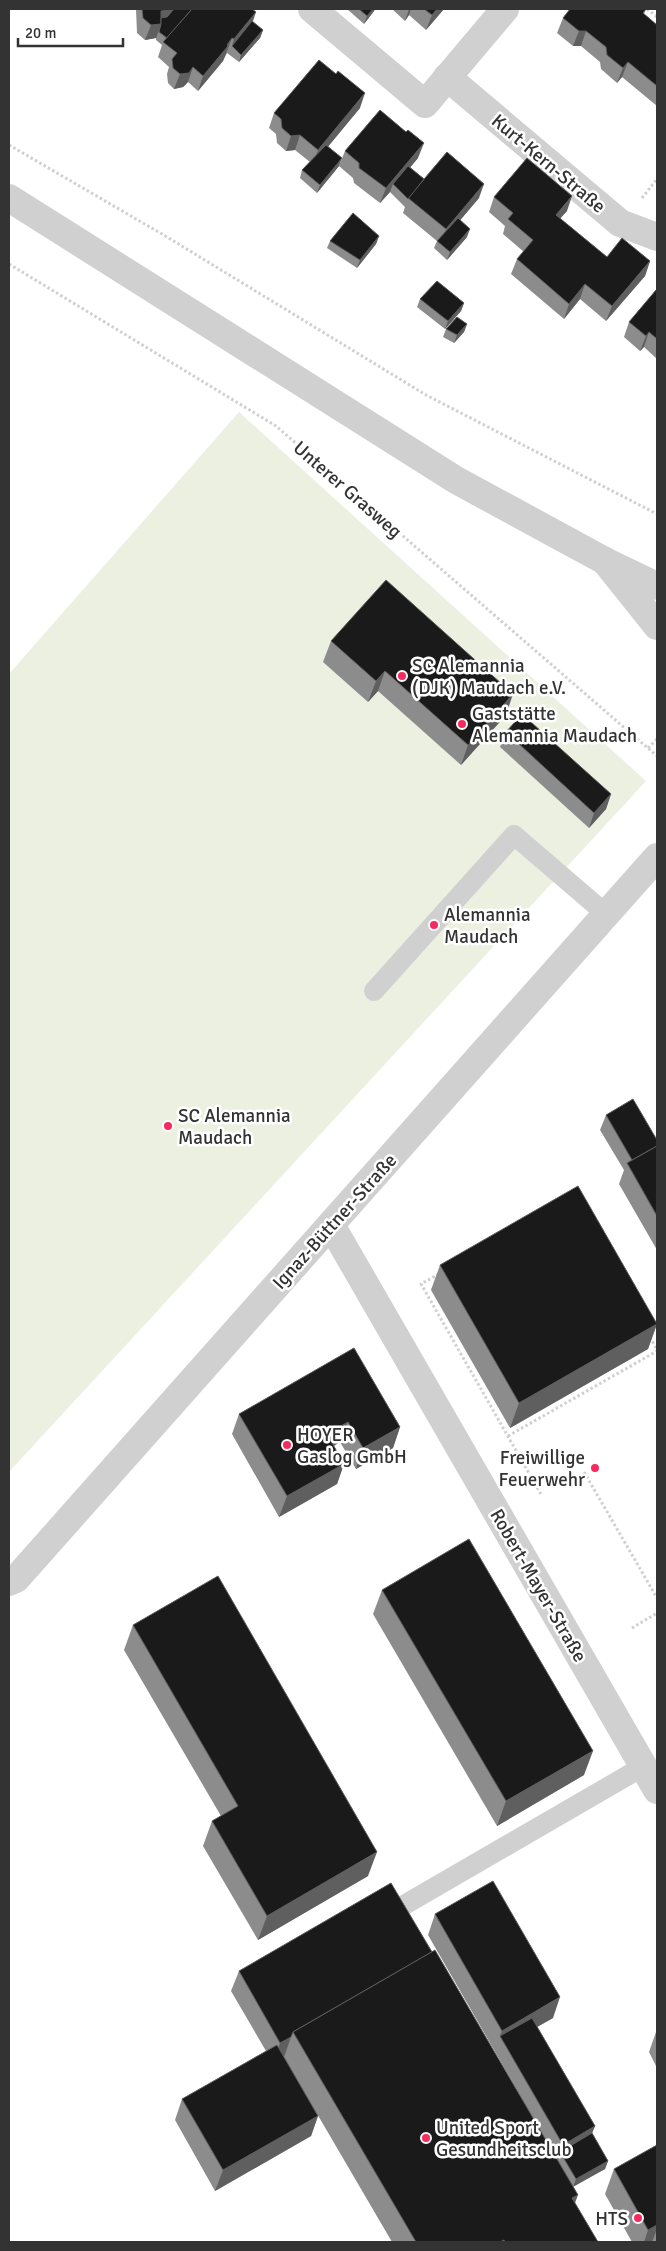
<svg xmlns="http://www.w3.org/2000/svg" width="666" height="2251" viewBox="0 0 666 2251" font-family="Signika,sans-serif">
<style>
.green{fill:#ecf0e0}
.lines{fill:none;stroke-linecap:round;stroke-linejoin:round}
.path{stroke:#d0d0d0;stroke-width:3;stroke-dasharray:2.5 2.5;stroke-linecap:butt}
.service{stroke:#d0d0d0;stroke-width:20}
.minor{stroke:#d0d0d0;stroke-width:28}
.tertiary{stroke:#d0d0d0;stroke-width:28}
.wall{fill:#8c8c8c}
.shaded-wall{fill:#5f5f5f}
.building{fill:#1a1a1a;stroke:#5f5f5f}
.poi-dot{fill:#f52a5f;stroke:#fff;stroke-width:2}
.labels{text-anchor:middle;stroke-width:5;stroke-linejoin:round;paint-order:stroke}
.street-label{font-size:19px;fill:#333;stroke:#fff}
.poi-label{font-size:19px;fill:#333;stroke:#fff;text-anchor:start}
</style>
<rect width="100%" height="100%" fill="#fff"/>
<polygon class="green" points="239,412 646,781 9,1472 9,674"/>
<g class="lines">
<g class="path">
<polyline points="647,9 657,17"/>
<polyline points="9,145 167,237 426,395 657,514"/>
<polyline points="642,198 657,179"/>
<polyline points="9,264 276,426 657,756"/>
<polyline points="648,748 657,739"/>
<polyline points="439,1274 421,1284 542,1496"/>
<polyline points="650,1337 657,1350"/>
<polyline points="508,1436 657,1351"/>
<polyline points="584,1472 657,1598"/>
<polyline points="632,1628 657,1613"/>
</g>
<g class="service">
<polyline points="374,991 514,835 606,914"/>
<polyline points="399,1908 644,1766"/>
</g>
<g class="minor">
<polyline points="312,9 425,104 505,9"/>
<polyline points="447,77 620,223 657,237"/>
<polyline points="605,561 657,626"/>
<polyline points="331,1225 657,1790"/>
<polyline points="9,1582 16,1579 657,857"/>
</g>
<polyline class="tertiary" points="9,198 456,480 605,561 657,586"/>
</g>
<g class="wall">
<polygon points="136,9 252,9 253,22 263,30 260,38 239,62 227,53 223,61 198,91 188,82 183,87 174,89 168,83 167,74 169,67 158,57 162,45 156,40 156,38 145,40 137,33"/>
<polygon points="347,9 375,9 374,11 364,24"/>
<polygon points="392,9 444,9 426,30 409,15 405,21"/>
<polygon points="646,9 644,14 657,25 657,106 622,77 617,83 601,69 600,62 581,46 573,46 557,33 563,18"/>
<polygon points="360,108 328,146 339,166 317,193 300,178 302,170 310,162 295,150 286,151 277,143 276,134 269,128 274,113"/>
<polygon points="345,151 418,158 410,167 424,179 479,198 460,220 467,237 447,260 434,248 437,241 403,213 405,207 390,192 380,203 354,183 353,178 339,166"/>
<polygon points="494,197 567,211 560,218 607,257 650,261 645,276 606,321 580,299 564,319 511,274 517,259 524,252 503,234 505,226 489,212"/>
<polygon points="379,236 376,244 357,268 327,248 330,241"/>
<polygon points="657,291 657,364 656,358 644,347 640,351 624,337 629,322"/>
<polygon points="420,299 464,303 461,311 445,329 417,307"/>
<polygon points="467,324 464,332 454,343 443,337 446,329"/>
<polygon points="331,641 506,715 461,765 378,691 368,702 323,662"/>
<polygon points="506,732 611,794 606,809 589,828 500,747"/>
<polygon points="606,1115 657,1140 657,1250 619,1184 624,1170 600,1130"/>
<polygon points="440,1265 657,1324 648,1349 510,1428 431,1290"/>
<polygon points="354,1348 400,1427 393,1448 356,1469 340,1442 334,1446 344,1464 337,1484 279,1517 232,1434 239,1414"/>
<polygon points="382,1590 584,1775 497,1826 373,1614"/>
<polygon points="133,1625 368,1876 258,1940 203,1846 212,1821 221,1816 124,1650"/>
<polygon points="435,1914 553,2018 537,2027 595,2126 592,2133 608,2161 605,2169 573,2186 575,2203 598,2242 392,2242 316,2112 318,2116 311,2136 215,2191 175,2120 182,2099 266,2051 231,1991 239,1971 432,1952 524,2102 428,1935"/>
<polygon points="657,2031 657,2068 649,2052 656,2032"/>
<polygon points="657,2145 657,2242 632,2242 605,2194 614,2169"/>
</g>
<g class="shaded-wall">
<polygon points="171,9 178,9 161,25 156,38 145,40 151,25 161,11"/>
<polygon points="373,9 375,9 374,11 364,24 367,16"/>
<polygon points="409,9 411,9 409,15 405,21"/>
<polygon points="437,9 444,9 426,30 432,15"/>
<polygon points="256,12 251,27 232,46 234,39"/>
<polygon points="263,30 260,38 239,62 241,55"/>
<polygon points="579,31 586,31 581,46 573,46"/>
<polygon points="232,38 223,61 198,91 203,76"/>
<polygon points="628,62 622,77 617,83 623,68"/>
<polygon points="193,67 188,82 183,87 174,89 180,74"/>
<polygon points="365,93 360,108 313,165 318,150"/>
<polygon points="300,135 295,150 286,151 291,136"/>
<polygon points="424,143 418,158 395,186 393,184 390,192 380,203 386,188"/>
<polygon points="342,158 339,166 317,193 320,185"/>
<polygon points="484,184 479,198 440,244 446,229"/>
<polygon points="572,196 567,211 550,230 556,215"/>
<polygon points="470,229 467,237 447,260 450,252"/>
<polygon points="379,236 376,244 357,268 360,260"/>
<polygon points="650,261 645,276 606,321 612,306"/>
<polygon points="585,284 580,299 564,319 569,304"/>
<polygon points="464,303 461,311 445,329 448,321"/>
<polygon points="467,324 464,332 454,343 457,335"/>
<polygon points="649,332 644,347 640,351 646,336"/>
<polygon points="385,671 378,691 368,702 376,681"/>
<polygon points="513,694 506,715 461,765 468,745"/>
<polygon points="611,794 606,809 589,828 594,813"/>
<polygon points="657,1324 648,1349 510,1428 519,1403"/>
<polygon points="348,1422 340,1442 319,1454 327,1434"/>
<polygon points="400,1427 393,1448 356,1469 363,1448"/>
<polygon points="344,1464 337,1484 279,1517 287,1496"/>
<polygon points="593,1751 584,1775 497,1826 506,1801"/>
<polygon points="377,1852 368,1876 258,1940 267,1916"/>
<polygon points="560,1997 553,2018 505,2045 500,2036 502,2031"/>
<polygon points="291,2037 284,2057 273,2063 280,2043"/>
<polygon points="318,2116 311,2136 215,2191 223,2170"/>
<polygon points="595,2126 589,2141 560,2152 563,2145"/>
<polygon points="608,2161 605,2169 573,2187 576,2179"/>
<polygon points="578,2195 569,2219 572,2198"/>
<polygon points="657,2225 657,2229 652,2242 644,2242 648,2230"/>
</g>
<g class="building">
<polygon points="142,9 171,9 169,10 161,11 161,24 151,25 143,18"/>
<polygon points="174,9 192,9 167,38 159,32 161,24 161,18 167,17"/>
<polygon points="192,9 252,9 256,12 234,39 232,38 227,45 228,46 203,76 193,67 189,73 180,74 173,68 172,59 177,53 163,42"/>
<polygon points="359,9 373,9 367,16"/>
<polygon points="424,9 437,9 432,15"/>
<polygon points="570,9 646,9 643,13 657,25 657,86 628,62 623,68 607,55 606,47 586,31 579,31 563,18"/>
<polygon points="252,21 263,30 241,55 232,46"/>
<polygon points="319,60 336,74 338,71 365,93 318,150 300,135 291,136 282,128 281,119 274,113"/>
<polygon points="380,110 406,132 408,130 424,143 386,188 359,168 359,163 345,151"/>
<polygon points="326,145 342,158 320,185 302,170"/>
<polygon points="447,152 484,184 446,229 408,198"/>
<polygon points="527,158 572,196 556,215 607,257 622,238 650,261 612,306 585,284 569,304 517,259 533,240 508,219 513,213 494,197"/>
<polygon points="408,166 424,179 408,199 393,184"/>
<polygon points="353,213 379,236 360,260 330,241"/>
<polygon points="458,218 470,229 450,252 437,241"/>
<polygon points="437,281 464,303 448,321 420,299"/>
<polygon points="656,290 657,291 657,339 649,332 646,336 629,322"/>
<polygon points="457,317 467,324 457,335 446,329"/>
<polygon points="386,580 513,694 468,745 385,671 376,681 331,641"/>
<polygon points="522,714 611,794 594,813 506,732"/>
<polygon points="633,1099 657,1140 657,1146 632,1160 606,1115"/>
<polygon points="657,1146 657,1216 627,1163"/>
<polygon points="578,1186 657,1324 519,1403 440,1265"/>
<polygon points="354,1348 400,1427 363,1448 348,1422 327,1434 344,1464 287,1496 239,1414"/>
<polygon points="469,1539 593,1751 506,1801 382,1590"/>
<polygon points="218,1576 377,1852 267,1916 212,1821 238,1806 133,1625"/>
<polygon points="493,1881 560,1997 502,2031 435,1914"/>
<polygon points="391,1883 432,1952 293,2032 291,2037 280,2043 239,1971"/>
<polygon points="435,1950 578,2195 572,2198 598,2242 505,2242 504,2240 500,2242 416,2242 293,2032"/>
<polygon points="532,2018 595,2126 563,2145 500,2036"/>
<polygon points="277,2045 318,2116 223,2170 182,2099"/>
<polygon points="592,2133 608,2161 576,2179 560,2152"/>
<polygon points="657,2145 657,2225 648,2230 614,2169"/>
</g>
<g class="poi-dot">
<circle cx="402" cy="676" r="5"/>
<circle cx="462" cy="724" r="5"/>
<circle cx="434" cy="925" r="5"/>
<circle cx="168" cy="1126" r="5"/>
<circle cx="287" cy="1445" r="5"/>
<circle cx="595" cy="1468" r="5"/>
<circle cx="426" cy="2138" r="5"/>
<circle cx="638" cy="2218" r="5"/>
</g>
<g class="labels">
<g class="street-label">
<text transform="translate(549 163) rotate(40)" y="7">Kurt-Kern-Straße</text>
<text transform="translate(348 489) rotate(41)" y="7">Unterer Grasweg</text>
<text transform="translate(334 1221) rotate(-48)" y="7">Ignaz-Büttner-Straße</text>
<text transform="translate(539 1585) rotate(60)" y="7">Robert-Mayer-Straße</text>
</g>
<g class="poi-label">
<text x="412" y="672">SC Alemannia<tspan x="412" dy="22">(DJK) Maudach e.V.</tspan></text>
<text x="472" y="720">Gaststätte<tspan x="472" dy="22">Alemannia Maudach</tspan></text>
<text x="444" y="921">Alemannia<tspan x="444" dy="22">Maudach</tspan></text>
<text x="178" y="1122">SC Alemannia<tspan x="178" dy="22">Maudach</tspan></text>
<text x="297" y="1441">HOYER<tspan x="297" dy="22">Gaslog GmbH</tspan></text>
<text x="585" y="1464" text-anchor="end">Freiwillige<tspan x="585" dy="22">Feuerwehr</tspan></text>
<text x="436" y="2134">United Sport<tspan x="436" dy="22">Gesundheitsclub</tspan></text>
<text x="628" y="2225" text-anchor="end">HTS</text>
</g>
</g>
<rect width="666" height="2251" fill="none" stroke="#333333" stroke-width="20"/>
<path d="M18 38v8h105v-8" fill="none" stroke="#333333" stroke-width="2.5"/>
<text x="25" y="38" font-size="15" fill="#333333" stroke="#ffffff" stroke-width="4" paint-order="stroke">20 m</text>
</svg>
